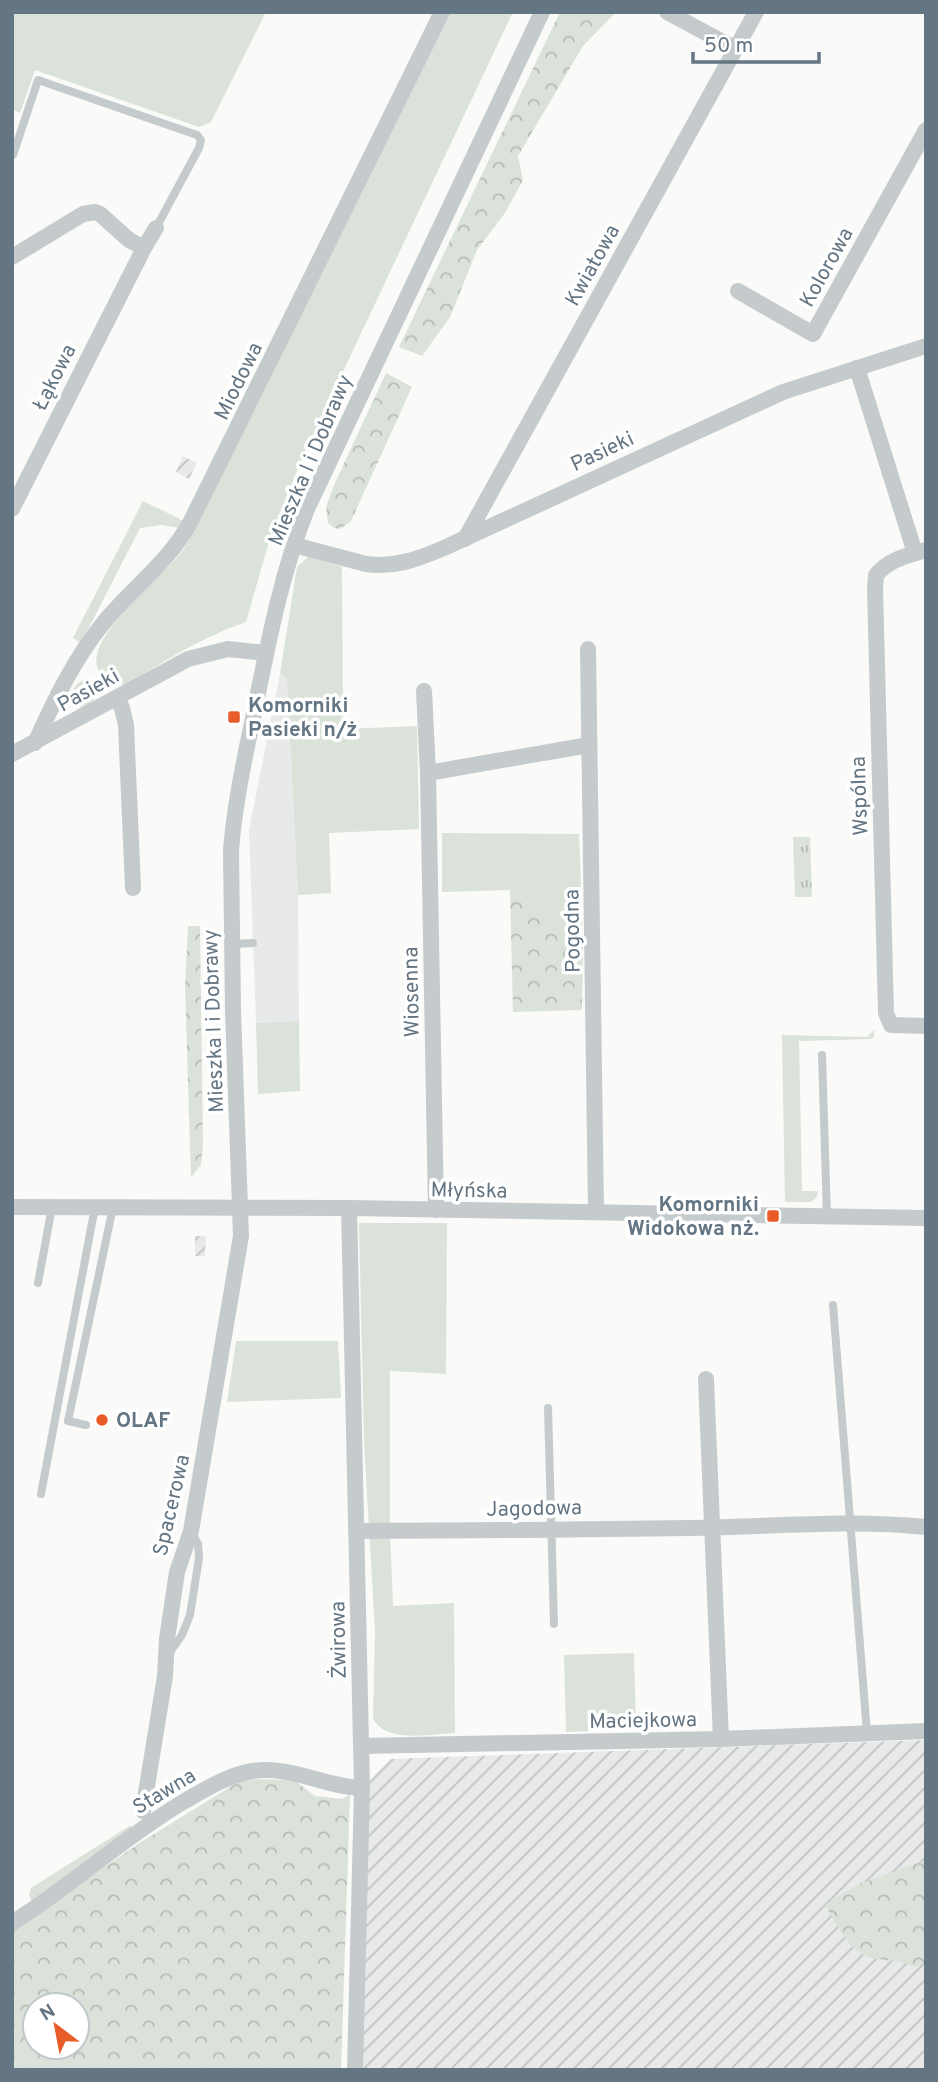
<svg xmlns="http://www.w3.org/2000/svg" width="938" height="2082" viewBox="0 0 938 2082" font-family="Overpass,sans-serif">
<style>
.built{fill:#e8e9e9}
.industrial{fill:url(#industrial-furrows)}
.grass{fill:#dbe2d9}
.forest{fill:url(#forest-crowns);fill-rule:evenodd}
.park{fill:url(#park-tufts)}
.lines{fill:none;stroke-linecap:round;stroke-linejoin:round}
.service{stroke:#c5cacd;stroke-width:8}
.minor{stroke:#c5cacd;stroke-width:16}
.poi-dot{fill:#e85c2a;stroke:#fff;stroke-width:2.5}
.labels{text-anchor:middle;stroke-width:7;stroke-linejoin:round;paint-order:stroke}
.street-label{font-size:21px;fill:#647583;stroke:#fff}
.poi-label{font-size:21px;font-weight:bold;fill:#647583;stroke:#fff;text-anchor:start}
</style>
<defs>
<pattern id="industrial-furrows" width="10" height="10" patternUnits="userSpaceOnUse" patternTransform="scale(1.75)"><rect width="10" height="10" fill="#e8e9e9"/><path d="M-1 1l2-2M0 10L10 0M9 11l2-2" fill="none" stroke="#c0c1c2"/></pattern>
<pattern id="forest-crowns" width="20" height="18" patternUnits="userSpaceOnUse" patternTransform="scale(1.75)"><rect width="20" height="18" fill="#dbe2d9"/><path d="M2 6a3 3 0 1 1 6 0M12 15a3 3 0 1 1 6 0" fill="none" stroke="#b5bcb5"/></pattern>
<pattern id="park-tufts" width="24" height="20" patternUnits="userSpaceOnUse" patternTransform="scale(1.75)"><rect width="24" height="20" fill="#dbe2d9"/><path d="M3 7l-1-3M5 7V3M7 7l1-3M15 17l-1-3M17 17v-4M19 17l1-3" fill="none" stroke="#b5bcb5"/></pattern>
</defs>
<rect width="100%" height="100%" fill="#fafaf8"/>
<polygon class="built" points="280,674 287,679 298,895 299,1021 256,1023 249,830"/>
<g class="industrial">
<polygon points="183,456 197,463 189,479 176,472"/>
<polygon points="195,1236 206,1236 205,1256 195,1256"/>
<polygon points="926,1740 926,2070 362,2070 369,1781 390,1759"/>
</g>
<g class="grass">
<polygon points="12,12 266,12 211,122 199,127 35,70 20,113 12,109"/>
<path d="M449 12H513L303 456 270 538 246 622C202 637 166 660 126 685 45 671 154 583 174 561 183 551 189 540 196 529Z"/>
<polygon points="143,501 184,521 180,528 161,525 140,528 81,643 73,638"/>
<polygon points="309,556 342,567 343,729 417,726 419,829 329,833 331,893 298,895 287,679 280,674 297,567"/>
<polygon points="442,833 579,834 583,946 510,890 442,892"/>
<polygon points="299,1021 300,1091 258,1094 256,1023"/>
<polygon points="874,1030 874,1037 871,1039 799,1041 802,1191 818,1191 817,1197 811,1202 785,1202 782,1035 867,1037"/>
<path d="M359 1223H447L446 1374 390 1371V1530L393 1606 454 1603 455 1733C431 1734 385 1744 373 1718L375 1631 364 1441Z"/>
<polygon points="236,1341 338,1341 341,1398 227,1402"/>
<polygon points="634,1653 636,1729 566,1732 564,1655"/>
<polygon points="131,1825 130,1833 31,1901 29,1894 31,1888"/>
</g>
<g class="forest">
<polygon points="560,12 616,12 583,46 518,156 523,180 505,213 477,250 450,317 422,356 399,347"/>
<polygon points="386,373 412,387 351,521 340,529 334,528 328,523 326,507 334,485"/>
<path d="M87 679 96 685C100 699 87 709 74 707L69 698C72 688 77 682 87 679Z"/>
<polygon points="510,890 583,946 582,1010 513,1012"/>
<polygon points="188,926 200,926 203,1146 201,1165 191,1177 185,986"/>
<path d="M243 1779 294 1780 315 1796 342 1799 350 1794 341 2070H12V1930L141 1842ZM35 2005H77V2047H35Z"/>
<path d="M926 1860V1961L916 1967C901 1960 888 1961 872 1958 849 1953 837 1924 825 1905L857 1885Z"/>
</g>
<polygon class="park" points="793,837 810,837 812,897 795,897"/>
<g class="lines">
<g class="service">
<polyline points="13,155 38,80 197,135 201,140 199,148 156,228"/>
<polyline points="232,944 253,943"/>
<polyline points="822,1055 827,1216"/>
<polyline points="38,1283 52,1207"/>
<polyline points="833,1305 867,1733"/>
<polyline points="548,1408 554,1624"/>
<polyline points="86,1425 68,1421 113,1207"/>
<polyline points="41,1494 95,1207"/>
<polyline points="170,1652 182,1635 190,1615 199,1558 198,1544 192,1533"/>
</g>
<g class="minor">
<polyline points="667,12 736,49"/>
<polyline points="144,248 156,228"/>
<polyline points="12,257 83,214 95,212 100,214 129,240 144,248 12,509"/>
<polyline points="738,291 813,334 926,130"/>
<polyline points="857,368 915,553"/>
<polyline points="465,539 756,12"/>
<path d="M294 545 366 564C395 568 418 559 444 548L783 392 926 346"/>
<path d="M926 550C906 556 890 559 876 575L875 588 886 1013 891 1025 926 1026"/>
<polyline points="588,649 596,1212"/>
<polyline points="424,691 428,773 436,1210"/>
<polyline points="117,699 122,708 126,725 133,888"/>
<path d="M35 743C54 701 75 657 105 621 134 586 167 564 190 523L442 12"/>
<polyline points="12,754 188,659 228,649 266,653"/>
<polyline points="428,773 589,745"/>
<polyline points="12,1207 349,1208 926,1218"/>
<polyline points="349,1208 362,1788 355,2070"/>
<polyline points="706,1379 721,1739"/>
<path d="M357 1531C469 1530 580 1530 692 1528 770 1527 848 1519 926 1527"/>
<polyline points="362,1746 721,1739 926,1731"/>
<path d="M143 1811 165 1676 167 1639 177 1572 191 1531 241 1236 233 1010 231 851C234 809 242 769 251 728 266 655 279 579 307 509L542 12"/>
<path d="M12 1923C71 1886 123 1838 183 1802 204 1790 228 1775 252 1771 292 1765 324 1787 362 1788"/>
</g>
</g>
<g class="poi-dot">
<rect x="227" y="710" width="14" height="14" rx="3.5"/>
<rect x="766" y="1209" width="14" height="14" rx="3.5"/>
<circle cx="102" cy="1420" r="7"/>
</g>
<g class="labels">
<g class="street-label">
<text transform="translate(592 265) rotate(-61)" y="7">Kwiatowa</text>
<text transform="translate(826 267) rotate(-61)" y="7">Kolorowa</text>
<text transform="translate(54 377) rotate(-63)" y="7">Łąkowa</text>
<text transform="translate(238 381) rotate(-64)" y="7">Miodowa</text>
<text transform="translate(602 451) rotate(-25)" y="7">Pasieki</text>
<text transform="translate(310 460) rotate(-67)" y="7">Mieszka I i Dobrawy</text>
<text transform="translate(88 690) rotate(-29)" y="7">Pasieki</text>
<text transform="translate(859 796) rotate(-92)" y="7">Wspólna</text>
<text transform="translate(572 931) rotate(-91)" y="7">Pogodna</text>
<text transform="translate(411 992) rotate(-91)" y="7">Wiosenna</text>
<text transform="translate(213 1021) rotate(-92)" y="7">Mieszka I i Dobrawy</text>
<text transform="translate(469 1190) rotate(1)" y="7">Młyńska</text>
<text transform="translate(171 1505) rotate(-77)" y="7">Spacerowa</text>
<text transform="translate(534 1508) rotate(-1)" y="7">Jagodowa</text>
<text transform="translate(338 1640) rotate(-91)" y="7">Żwirowa</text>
<text transform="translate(643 1720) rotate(-1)" y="7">Maciejkowa</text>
<text transform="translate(164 1791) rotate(-31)" y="7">Stawna</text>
</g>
<g class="poi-label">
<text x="248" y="712">Komorniki<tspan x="248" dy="24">Pasieki n/ż</tspan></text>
<text x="759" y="1211" text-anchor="end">Komorniki<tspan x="759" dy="24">Widokowa nż.</tspan></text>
<text x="116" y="1427">OLAF</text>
</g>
</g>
<rect width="938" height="2082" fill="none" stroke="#647583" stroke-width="28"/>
<g transform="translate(56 2026) rotate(328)"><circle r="33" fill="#ffffff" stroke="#c1c8cd" stroke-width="2"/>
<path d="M0-5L12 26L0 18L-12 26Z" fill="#e85c2a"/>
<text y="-10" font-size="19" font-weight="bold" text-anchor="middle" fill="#647583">N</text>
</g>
<path d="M693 52v10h126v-10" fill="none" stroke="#647583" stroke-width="3.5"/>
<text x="704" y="52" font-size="21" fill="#647583" stroke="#ffffff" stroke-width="5" paint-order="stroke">50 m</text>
</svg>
